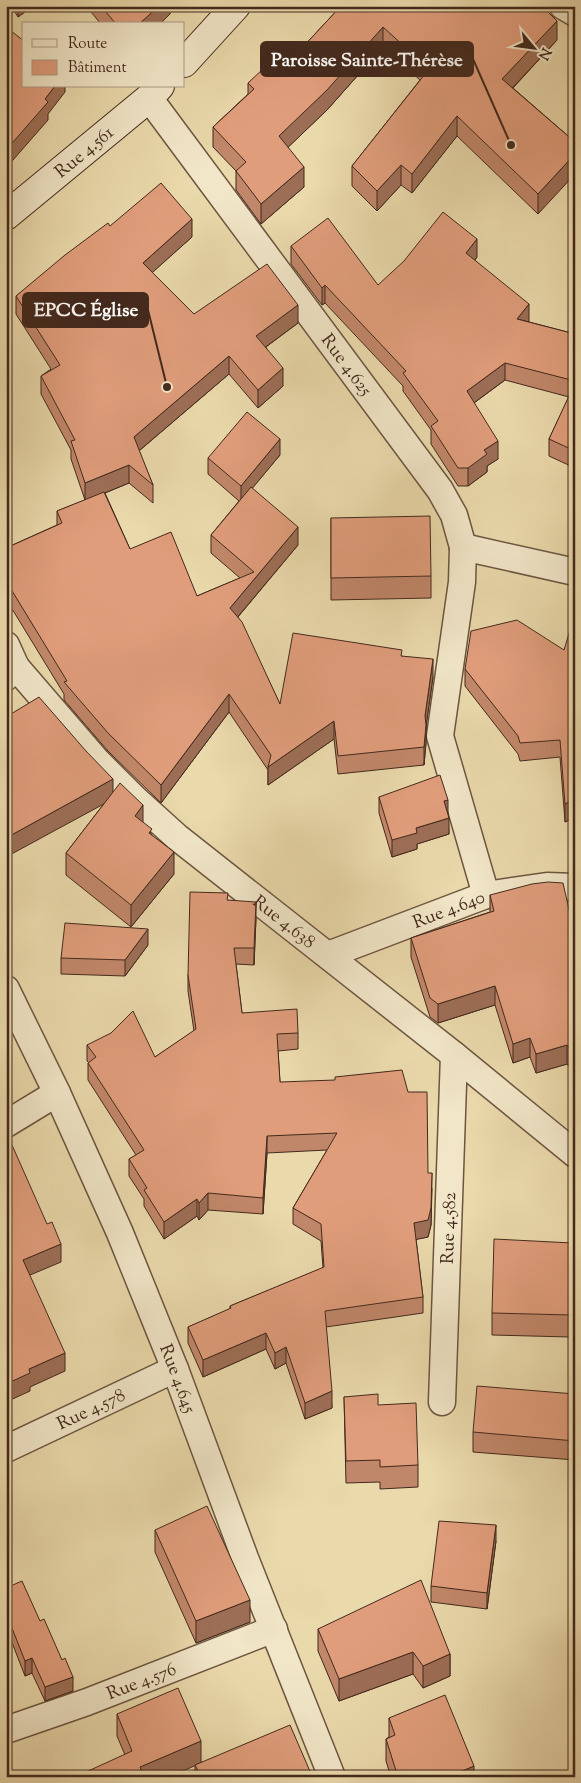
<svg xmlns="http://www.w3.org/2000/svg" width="581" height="1783" viewBox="0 0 581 1783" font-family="'Sorts Mill Goudy',serif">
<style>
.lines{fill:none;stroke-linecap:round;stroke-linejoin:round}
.street-casing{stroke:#6d5540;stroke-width:29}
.secondary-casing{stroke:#43291d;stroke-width:30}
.street{stroke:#f1e6c8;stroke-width:26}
.secondary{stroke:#f1e6c8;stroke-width:28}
.wall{fill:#c1876a;stroke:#43291d}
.shaded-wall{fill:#9d6e56;stroke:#43291d}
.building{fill:#e09d7b;stroke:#43291d}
.labels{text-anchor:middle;stroke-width:4;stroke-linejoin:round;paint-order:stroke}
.street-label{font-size:18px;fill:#43291d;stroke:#f1e6c8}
.leader{fill:none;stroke:#43291d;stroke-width:2}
.callout-dot{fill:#43291d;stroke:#f1e6c8;stroke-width:2}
.callout{fill:#43291d;stroke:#43291d;stroke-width:2}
.callout-label{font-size:19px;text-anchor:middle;font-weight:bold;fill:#fff}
</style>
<rect width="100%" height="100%" fill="#ead9ab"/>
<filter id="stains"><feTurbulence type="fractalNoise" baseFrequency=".004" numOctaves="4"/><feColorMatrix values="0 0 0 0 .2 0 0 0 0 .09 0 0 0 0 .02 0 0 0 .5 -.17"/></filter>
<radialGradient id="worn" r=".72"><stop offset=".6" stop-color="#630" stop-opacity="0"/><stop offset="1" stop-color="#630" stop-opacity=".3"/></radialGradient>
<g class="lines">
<g class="street-casing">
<g id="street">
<polyline points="563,6 575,13"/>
<path id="s1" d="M149 98 440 490 454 515 463 547 575 572"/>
<polyline points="463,547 462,582 440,736 486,895"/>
<polyline points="6,645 16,667 6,677"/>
<path id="s2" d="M16 667 97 761 135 799 177 837 454 1055 575 1154"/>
<path id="s3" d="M328 955 486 895 547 886 575 887"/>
<path id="s4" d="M6 989 57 1093 120 1233 175 1369 245 1558 332 1777"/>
<polyline points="6,1124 57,1093"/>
<path id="s5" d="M442 1402 454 1055"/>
<path id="s6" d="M6 1449 175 1369"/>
<path id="s7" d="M6 1730 87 1702 274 1629"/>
</g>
</g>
<g class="secondary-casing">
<g id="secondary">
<polyline points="184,63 236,6"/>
<path id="s8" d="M6 216 149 98 160 86"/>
</g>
</g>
<use href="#street" class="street"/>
<use href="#secondary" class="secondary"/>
</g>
<g class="wall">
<polygon points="11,6 33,6 18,17"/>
<polygon points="86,6 170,6 170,14 160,24 101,24"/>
<polygon points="341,6 557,40 513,88 575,142 538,214 457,136 412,193 401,185 377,211 352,186 352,166 420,80 383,47 327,110 288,147 304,187 261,224 236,190 236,171 213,147 213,127 248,94 248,83 288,63"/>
<polygon points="110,226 192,237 152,272 194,314 298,323 266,347 283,386 258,408 229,374 139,451 153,485 153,503 129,483 105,493 130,549 197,596 240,578 211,553 211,535 239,501 208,474 208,458 280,455 252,488 298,545 238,617 280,704 402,656 433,677 426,725 426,743 424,765 338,774 334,739 268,785 268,770 229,712 161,803 108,751 64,700 64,694 6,599 6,548 57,525 57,511 85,500 71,459 71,450 41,394 41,376 51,369 16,314 16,296"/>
<polygon points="291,246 378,285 477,257 475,260 529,322 575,334 575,468 549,456 549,439 569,397 505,380 474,403 498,459 487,466 487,472 468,486 458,486 431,444 431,430 403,391 403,386 325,303 322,305 291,264"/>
<polygon points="331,518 431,576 431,598 331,600"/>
<polygon points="575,627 575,817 565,822 560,757 520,761 518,754 465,686 465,669 564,650"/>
<polygon points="113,792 143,822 152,835 174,874 131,927 66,875 66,853"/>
<polygon points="379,797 448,813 449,834 417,844 417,849 392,857 379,813"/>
<polygon points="490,895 575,936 575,1073 567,1064 536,1073 530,1057 513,1063 495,1005 438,1023 430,1017 411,957 411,938 490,912"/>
<polygon points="228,900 256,918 254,965 236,964 242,1013 298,1033 298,1049 278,1051 280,1082 428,1173 432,1189 431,1225 428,1237 416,1239 423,1297 423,1313 326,1327 332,1408 305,1419 286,1363 275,1369 266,1349 203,1377 188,1343 188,1327 230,1309 230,1306 323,1268 321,1241 293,1224 293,1208 327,1150 267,1153 263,1214 208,1210 199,1220 197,1216 164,1239 144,1206 144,1199 129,1176 129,1159 136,1155 88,1080 88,1063 89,1063 87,1061 87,1045 155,1057 194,1031 188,991 188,975"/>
<polygon points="148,945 125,976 61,974 61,958"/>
<polygon points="572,1265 570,1337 492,1335 492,1313"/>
<polygon points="575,1394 575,1460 473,1452 473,1432"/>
<polygon points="344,1397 378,1405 418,1465 418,1487 380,1489 380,1482 346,1483"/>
<polygon points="155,1530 250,1622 196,1643 155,1552"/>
<polygon points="496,1541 487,1609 431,1602 431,1586"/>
<polygon points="6,1588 40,1621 73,1691 45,1701 32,1673 25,1676 6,1627"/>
<polygon points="318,1629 450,1654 450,1676 423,1688 413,1674 339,1701 318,1651"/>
<polygon points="117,1714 201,1762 312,1777 195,1777 195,1765 125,1755 117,1736"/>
<polygon points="389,1718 474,1777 391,1777 386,1761 386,1739 389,1737"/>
</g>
<g class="shaded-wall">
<polygon points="18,6 33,6 18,17"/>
<polygon points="53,6 63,6 53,12"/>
<polygon points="159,6 170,6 170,14 160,24 139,24"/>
<polygon points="557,21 557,40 502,99 502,79"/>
<polygon points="383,27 383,47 327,110 279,156 279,136"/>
<polygon points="55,86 65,86 65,92 48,114 48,120 6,168 6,150"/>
<polygon points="457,116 457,136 412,193 412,174"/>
<polygon points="575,154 575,174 538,214 538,194"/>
<polygon points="401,165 401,185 377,211 377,191"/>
<polygon points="304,167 304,187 261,224 261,204"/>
<polygon points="192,219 192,237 143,281 143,263"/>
<polygon points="477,239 477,257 466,270 466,253"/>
<polygon points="325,285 325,303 322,305 322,288"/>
<polygon points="529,304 529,322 517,319"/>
<polygon points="298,305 298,323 256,354 256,336"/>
<polygon points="229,356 229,374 134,455 134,437"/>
<polygon points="505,363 505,380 467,408 467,391"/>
<polygon points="283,368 283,386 258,408 258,390"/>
<polygon points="280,439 280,455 241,502 241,486"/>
<polygon points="498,441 498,459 487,466 487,472 468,486 468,468 484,450"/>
<polygon points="129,465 129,483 85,501 85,483"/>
<polygon points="298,527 298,545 230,626 230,608"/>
<polygon points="433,659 433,677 425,734 425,716"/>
<polygon points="229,694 229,712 161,803 161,785"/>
<polygon points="334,721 334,739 268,785 268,767"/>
<polygon points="426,725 426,743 424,765 424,747"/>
<polygon points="113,779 113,799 6,857 6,838"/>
<polygon points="575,799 575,817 565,822 565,804"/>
<polygon points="448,800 448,816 444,801"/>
<polygon points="143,805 143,827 135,816"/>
<polygon points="449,818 449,834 417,844 417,849 392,857 392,840 416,828"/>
<polygon points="174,852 174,874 131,927 131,905"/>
<polygon points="256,902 256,918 254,965 254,948"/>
<polygon points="148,929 148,945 125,976 125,960"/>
<polygon points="495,986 495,1005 438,1023 438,1004"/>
<polygon points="530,1038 530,1057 513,1063 513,1044"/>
<polygon points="567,1045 567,1064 536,1073 536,1054"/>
<polygon points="267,1136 267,1153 263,1214 263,1198"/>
<polygon points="432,1173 431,1225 428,1237 414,1240 414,1223"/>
<polygon points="208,1193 208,1210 199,1220 199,1203"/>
<polygon points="197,1199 197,1216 164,1239 164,1222"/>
<polygon points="572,1243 572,1265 570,1337 570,1315"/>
<polygon points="61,1244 61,1262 23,1278 23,1260"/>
<polygon points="266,1333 266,1349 203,1377 203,1360"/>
<polygon points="286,1347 286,1363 275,1369 275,1353"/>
<polygon points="65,1353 65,1371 30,1387 30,1391 6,1402 6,1384 29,1369"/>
<polygon points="332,1391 332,1408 305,1419 305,1403"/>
<polygon points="496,1525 496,1541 487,1609 487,1593"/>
<polygon points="250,1600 250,1622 196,1643 196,1621"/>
<polygon points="413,1652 413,1674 339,1701 339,1679"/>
<polygon points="450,1654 450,1676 423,1688 423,1666"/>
<polygon points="32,1658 32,1673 25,1676 25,1661"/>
<polygon points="73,1677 73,1691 45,1701 45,1687"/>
<polygon points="201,1741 201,1763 169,1777 140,1777 140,1767"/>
<polygon points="474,1766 474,1777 448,1777"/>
</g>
<g class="building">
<polygon points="101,6 159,6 139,24 116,24"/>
<polygon points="341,6 542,6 557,21 502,79 575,142 575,154 538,194 457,116 412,174 401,165 377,191 352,166 429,69 383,27 327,90 279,136 304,167 261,204 236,171 246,162 213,127 254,89 248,83 279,54 288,63"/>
<polygon points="6,27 24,41 24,86 55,86 45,99 48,102 6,150"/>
<polygon points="161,183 192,219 143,263 194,314 267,264 298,305 256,336 283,368 258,390 229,356 134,437 153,485 129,465 85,483 71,441 75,440 41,376 60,365 16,296 65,255 108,223 110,226"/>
<polygon points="443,212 477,239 466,253 529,304 517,319 575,334 575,381 505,363 467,391 498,441 484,450 487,454 468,468 458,468 431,426 438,421 403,373 406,371 325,285 322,288 291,246 328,218 378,285 404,261"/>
<polygon points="575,383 575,451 549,439"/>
<polygon points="247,412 280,439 241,486 208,458"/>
<polygon points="251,487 298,527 230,608 242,622 280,704 293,633 402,650 401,656 433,659 425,716 426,725 424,747 338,756 334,721 268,767 271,755 229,694 161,785 108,733 64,682 67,681 6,581 6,548 62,523 57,511 104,492 130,549 171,532 197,596 254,572 211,535"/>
<polygon points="430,516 431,576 331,578 331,518"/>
<polygon points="517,620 564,650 571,627 575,627 575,799 565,804 560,740 520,743 518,736 465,669 471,631"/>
<polygon points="39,697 86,751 113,779 6,838 6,717"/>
<polygon points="440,775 448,800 444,801 449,818 416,828 417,833 392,840 379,797"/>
<polygon points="120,783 143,805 135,816 152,829 149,833 174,852 131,905 66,853"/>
<polygon points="548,882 563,883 575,936 575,1054 567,1045 536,1054 530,1038 513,1044 495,986 438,1004 430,998 411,938 494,911 490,895 532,884"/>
<polygon points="190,892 228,893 227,900 256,902 254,948 234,948 242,1013 297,1009 298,1033 277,1034 280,1082 335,1080 335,1077 402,1070 408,1092 427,1092 428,1173 432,1173 431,1208 428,1220 414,1223 423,1297 325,1311 332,1391 305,1403 286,1347 275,1353 266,1333 203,1360 188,1327 231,1308 230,1306 324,1267 321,1224 293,1208 337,1133 267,1136 263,1198 208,1193 199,1203 197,1199 164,1222 144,1190 147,1188 129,1159 144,1150 88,1063 96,1057 87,1045 111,1033 133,1011 155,1057 196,1029 188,975"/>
<polygon points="65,923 148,929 125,960 61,958"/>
<polygon points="12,1145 47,1224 52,1222 61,1244 23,1260 65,1353 29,1369 30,1373 6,1384 6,1148"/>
<polygon points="494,1239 572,1243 570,1315 492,1313"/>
<polygon points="477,1386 575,1394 575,1441 473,1432"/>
<polygon points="378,1394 378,1405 416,1403 418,1465 380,1467 380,1460 346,1461 344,1397"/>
<polygon points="207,1506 250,1600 196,1621 155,1530"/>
<polygon points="439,1521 496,1525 487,1593 431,1586"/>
<polygon points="421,1580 450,1654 423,1666 413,1652 339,1679 318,1629"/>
<polygon points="22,1581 40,1621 44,1619 62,1660 65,1658 73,1677 45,1687 32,1658 25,1661 6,1613 6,1588"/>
<polygon points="178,1688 201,1741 140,1767 144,1777 75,1777 132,1751 117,1714"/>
<polygon points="445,1695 474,1766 448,1777 407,1777 405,1772 397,1774 386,1739 395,1735 389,1718"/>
<polygon points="290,1725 312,1776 309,1777 201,1777 195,1765"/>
</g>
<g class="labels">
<g class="street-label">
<text dy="6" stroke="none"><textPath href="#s8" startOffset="101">Rue 4.561</textPath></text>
<text dy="6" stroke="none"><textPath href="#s1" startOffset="332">Rue 4.625</textPath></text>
<text dy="6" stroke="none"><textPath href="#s3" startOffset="129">Rue 4.640</textPath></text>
<text dy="6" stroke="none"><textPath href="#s2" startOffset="371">Rue 4.638</textPath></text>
<text dy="6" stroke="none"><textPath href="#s5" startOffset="174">Rue 4.582</textPath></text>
<text dy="6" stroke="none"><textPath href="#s4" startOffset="426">Rue 4.645</textPath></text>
<text dy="6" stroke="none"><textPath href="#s6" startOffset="94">Rue 4.578</textPath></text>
<text dy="6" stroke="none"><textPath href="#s7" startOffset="144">Rue 4.576</textPath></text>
</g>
</g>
<path class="leader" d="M511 145L473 59M167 387L148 310"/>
<g class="callout-dot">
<circle cx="511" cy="145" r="5"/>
<circle cx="167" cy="387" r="5"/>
</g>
<g class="callout">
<rect x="261" y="42" width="212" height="34" rx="5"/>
<rect x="23" y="293" width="125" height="34" rx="5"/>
</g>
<g class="callout-label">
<text x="367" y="66">Paroisse Sainte-Thérèse</text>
<text x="86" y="316">EPCC Église</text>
</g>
<rect width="581" height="1783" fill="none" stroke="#ead9ab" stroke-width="25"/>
<rect x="8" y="8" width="566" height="1768" fill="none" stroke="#43291d" stroke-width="2.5"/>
<rect x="12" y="12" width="556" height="1758" fill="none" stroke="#43291d"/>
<rect x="22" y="22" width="162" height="65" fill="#f1e6c8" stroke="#ab9a84"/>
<rect x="32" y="39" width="25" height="8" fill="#f1e6c8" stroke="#ab9a84"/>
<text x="68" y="48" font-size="15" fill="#43291d">Route</text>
<rect x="32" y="60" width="25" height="15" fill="#e09d7b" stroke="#ab9a84"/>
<text x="68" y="72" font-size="15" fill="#43291d">Bâtiment</text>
<g transform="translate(534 48) rotate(119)" stroke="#f1e6c8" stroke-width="4" paint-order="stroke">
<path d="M0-4L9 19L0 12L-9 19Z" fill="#43291d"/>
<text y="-8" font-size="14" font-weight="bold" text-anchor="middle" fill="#43291d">N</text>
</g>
<rect width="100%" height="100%" filter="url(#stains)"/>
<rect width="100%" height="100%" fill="url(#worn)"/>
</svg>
